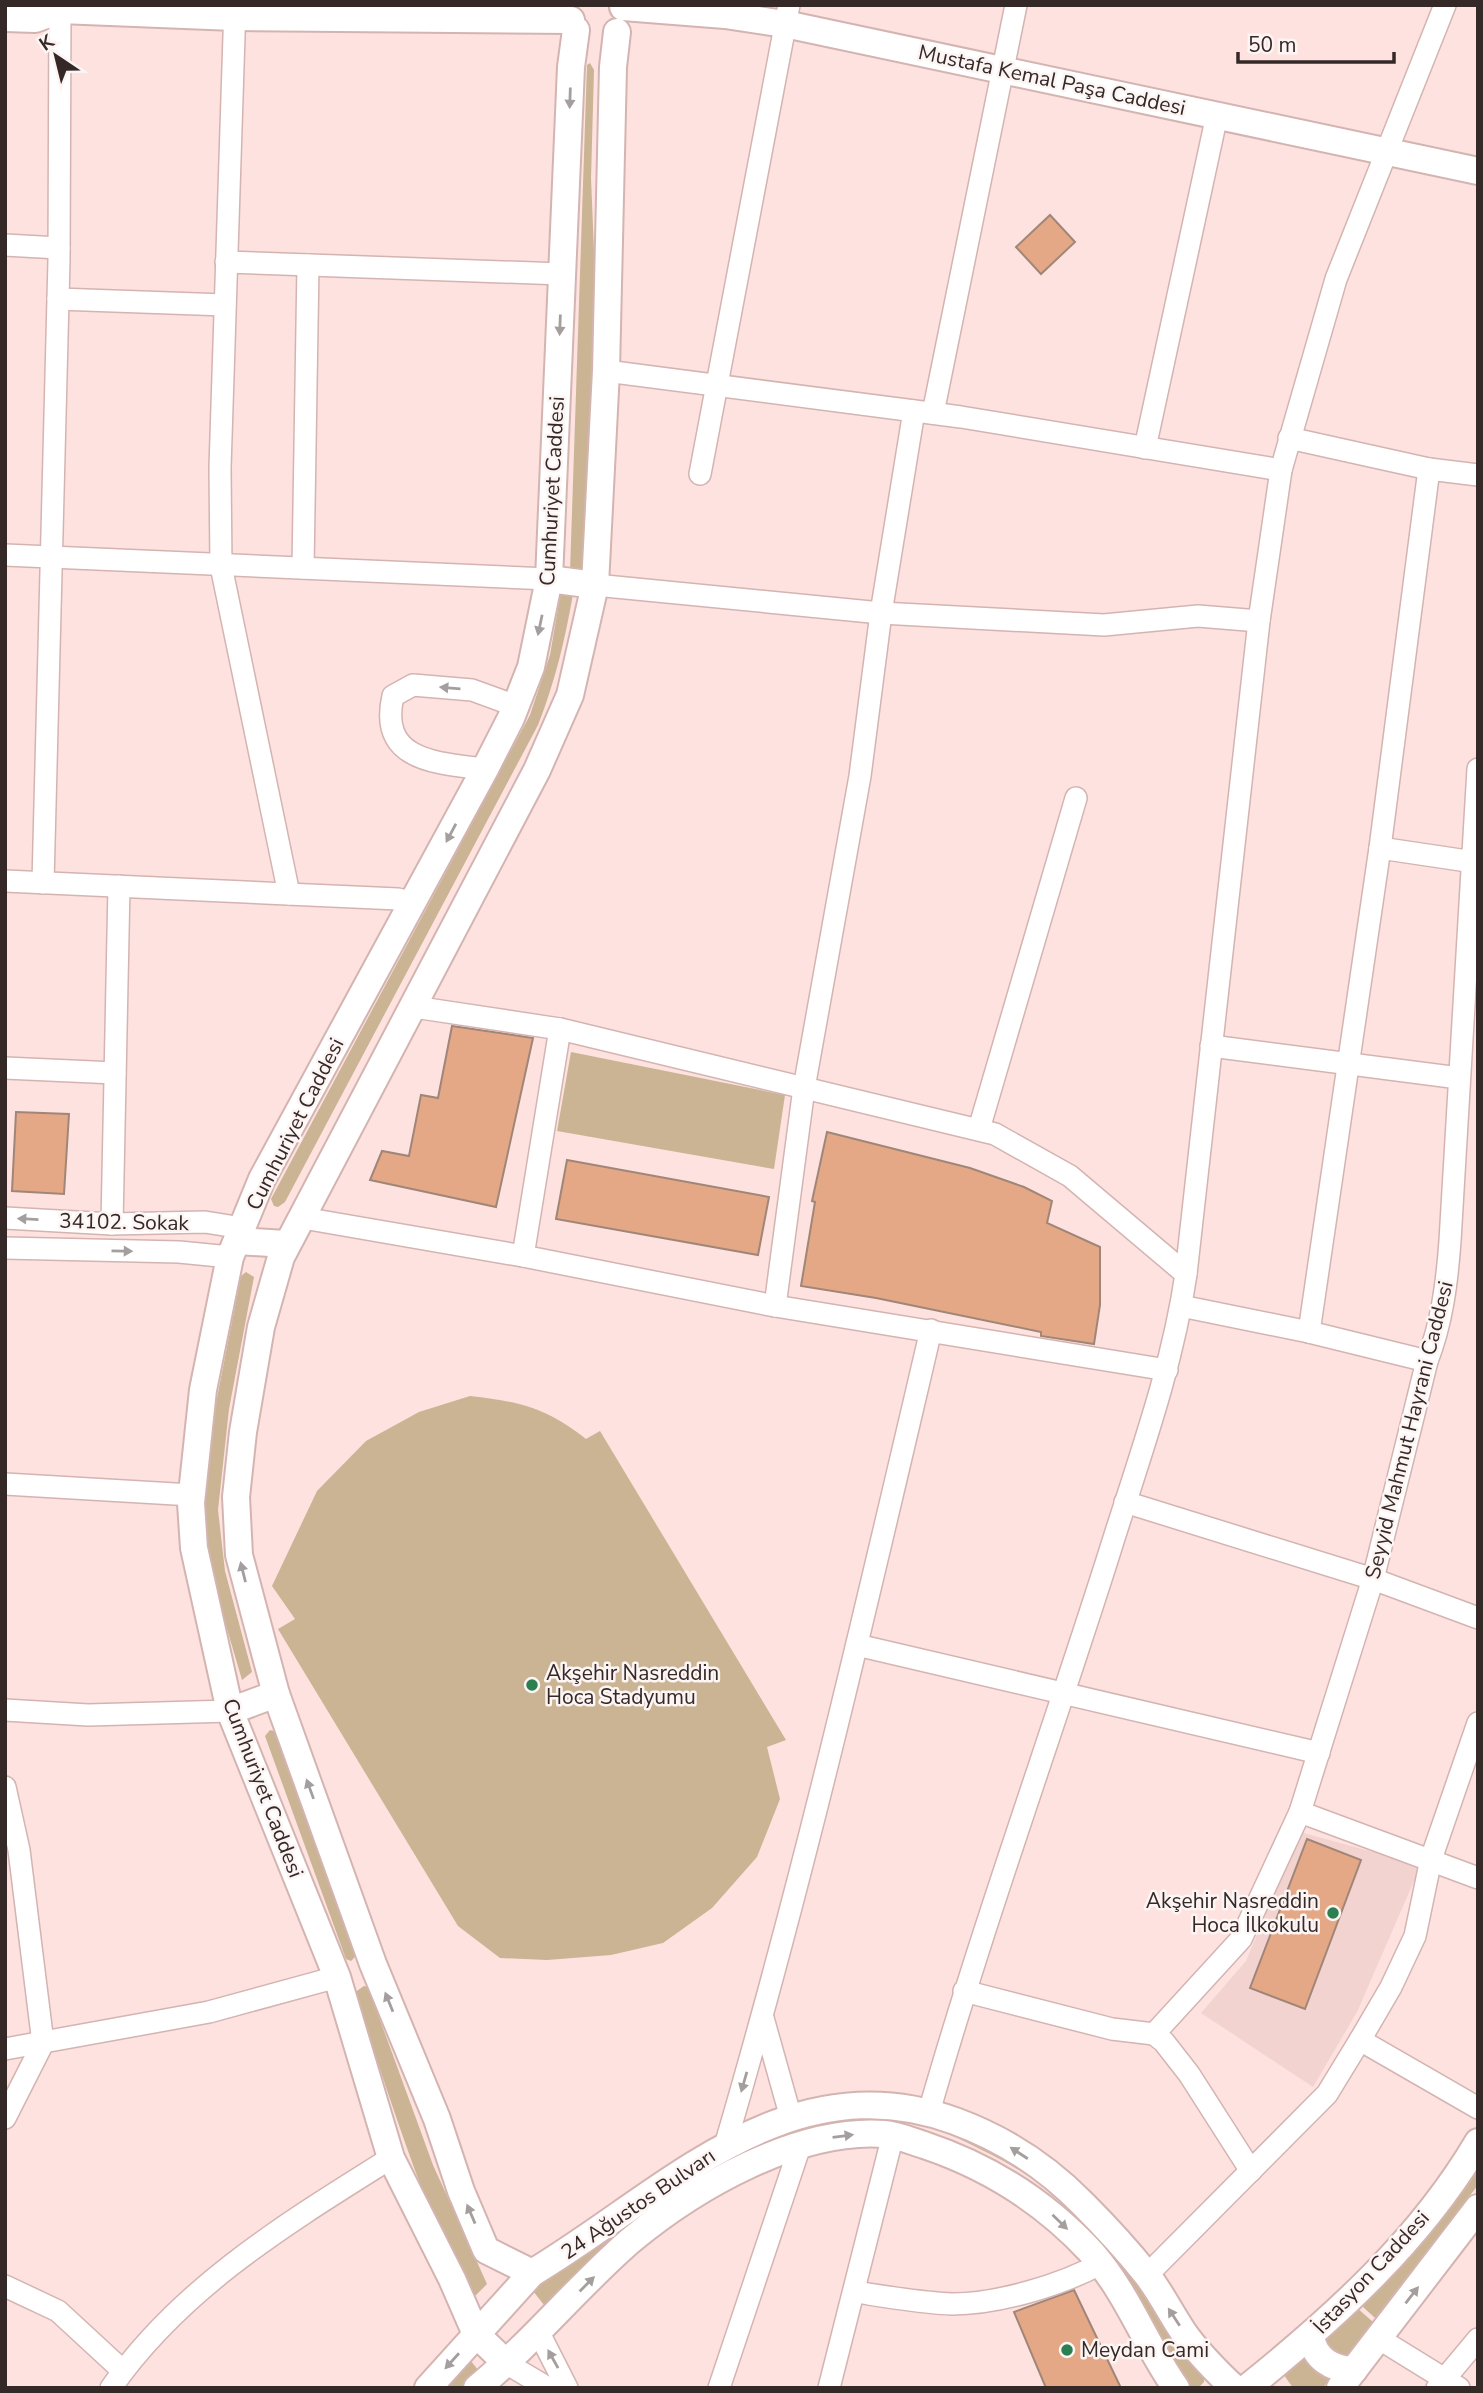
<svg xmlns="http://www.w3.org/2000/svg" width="1483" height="2393" viewBox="0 0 1483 2393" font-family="'Nunito Sans',sans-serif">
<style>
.built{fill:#f3d3cf}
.green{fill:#cab493}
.building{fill:#e4a886;stroke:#a08678;stroke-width:2}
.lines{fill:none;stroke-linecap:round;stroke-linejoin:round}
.minor-casing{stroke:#d4b4b1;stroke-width:24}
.major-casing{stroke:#d4b4b1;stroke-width:30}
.minor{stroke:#fff;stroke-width:21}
.major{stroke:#fff;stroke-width:26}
.oneway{fill:#a49f9e}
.poi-dot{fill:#2c7f51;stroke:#fcf5f4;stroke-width:2.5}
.labels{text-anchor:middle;stroke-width:5;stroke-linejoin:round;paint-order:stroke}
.street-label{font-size:21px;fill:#352928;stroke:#fcf5f4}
.poi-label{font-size:21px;fill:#352928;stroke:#fcf5f4;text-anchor:start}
</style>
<rect width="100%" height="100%" fill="#fde2df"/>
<polygon class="built" points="1300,1832 1421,1865 1357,2012 1313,2087 1201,2013 1246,1961"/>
<g class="green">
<polygon points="590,63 594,70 591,178 595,275 587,562 581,573 570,572 587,65"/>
<path d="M561 591 573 594C565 640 555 682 538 725L285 1202 278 1207 274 1206 271 1199 530 715 550 655Z"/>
<polygon points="571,1052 785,1095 774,1169 557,1131"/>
<polygon points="246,1272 254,1277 229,1409 218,1510 225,1571 252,1672 242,1680 213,1581 203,1519 215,1408 241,1276"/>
<path d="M470 1396C520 1402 545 1407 586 1439L600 1431 786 1740 767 1747 780 1799 757 1857 712 1908 663 1943 611 1955 547 1960 500 1958 458 1926 278 1629 295 1619 272 1586 317 1491 366 1441 419 1412Z"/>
<polygon points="270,1730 278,1732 356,1956 351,1961 346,1959 265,1736"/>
<path d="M364 1986 368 1987 433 2165 487 2284 474 2297H470C420 2201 390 2095 354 1993Z"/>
<path d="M830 2116 921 2117 1036 2172 1114 2252 1204 2373V2382L1198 2388 1188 2387C1154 2324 1121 2262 1071 2211 1046 2185 1015 2166 984 2151 960 2139 936 2127 910 2122 829 2106 747 2147 681 2189 662 2202 641 2213 623 2227 596 2251 572 2283 548 2310L533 2291 584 2250 714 2161Z"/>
<polygon points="1478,2159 1478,2185 1375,2318 1361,2305"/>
<polygon points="1357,2308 1373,2322 1346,2357 1328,2347 1322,2339"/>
<polygon points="1305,2354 1319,2374 1330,2378 1323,2388 1293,2388 1282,2372"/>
<polygon points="467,2356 478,2370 461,2388 437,2388"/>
</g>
<g class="building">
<polygon points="1050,215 1075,242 1041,274 1016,247"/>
<polygon points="452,1026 533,1038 496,1207 370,1180 382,1151 409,1156 421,1095 438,1098"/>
<polygon points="16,1112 69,1114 64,1194 12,1191"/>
<polygon points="827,1132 970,1168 1024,1187 1052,1201 1047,1223 1100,1247 1100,1305 1094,1344 1041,1336 1041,1332 876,1298 801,1286 815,1202 812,1201"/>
<polygon points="567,1160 769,1197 758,1255 556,1219"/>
<polygon points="1307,1839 1361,1860 1305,2009 1250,1988"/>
<polygon points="1074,2290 1121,2388 1046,2388 1014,2312"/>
</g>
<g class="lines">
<g class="minor-casing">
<g id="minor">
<polyline points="235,5 220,468 221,566 289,894"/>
<polyline points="5,245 59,248"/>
<polyline points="226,262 562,274"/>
<polyline points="58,299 225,305"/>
<polyline points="606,371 961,417 1281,470"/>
<polyline points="933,413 1016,5"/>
<polyline points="1289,438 1429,469 1478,475"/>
<polyline points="1145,448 1217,115"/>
<polyline points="700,474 789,5"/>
<polyline points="5,555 549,579"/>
<polyline points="303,568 308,265"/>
<polyline points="595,585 881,613 1104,625 1198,616 1259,621"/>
<path d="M485 769C438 763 378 762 393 696L413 685 472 690 516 706"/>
<polyline points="1380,848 1474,862"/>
<polyline points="5,881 398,899 413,903"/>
<polyline points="43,883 59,260 60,5"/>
<polyline points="414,1007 560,1029 995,1134 1070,1176 1186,1274"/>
<polyline points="1211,1046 1459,1078"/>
<polyline points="5,1068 115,1073"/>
<polyline points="979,1129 1076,798"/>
<polyline points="5,1218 112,1224 205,1222 242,1228"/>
<polyline points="303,1218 523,1256 775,1306 1167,1370"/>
<polyline points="112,1224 119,886"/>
<polyline points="5,1248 179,1252 230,1257"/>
<polyline points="523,1256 560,1029"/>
<polyline points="775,1306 804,1088 860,776 881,613 914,411"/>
<polyline points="1181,1306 1309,1332 1427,1361"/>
<polyline points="1309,1332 1380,848 1429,469"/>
<polyline points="5,1484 192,1495"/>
<polyline points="1125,1502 1373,1579 1478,1618"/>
<polyline points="857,1645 1319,1753"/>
<polyline points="5,1710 88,1715 230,1711"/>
<polyline points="5,1787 19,1850 43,2043 5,2118"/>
<polyline points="1300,1812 1478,1878"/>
<polyline points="964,1991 1112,2029 1154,2034 1164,2042 1189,2074 1251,2171"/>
<polyline points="763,2018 791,2118"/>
<path d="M1154 2034 1241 1939 1300 1812 1373 1579 1427 1361C1442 1323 1447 1282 1450 1241L1478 769"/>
<polyline points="1360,2040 1478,2108"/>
<polyline points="5,2049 209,2012 337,1977"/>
<path d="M929 2112C983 1924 1050 1740 1109 1554 1138 1461 1172 1370 1186 1274L1259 621 1281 470 1336 279 1445 5"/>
<path d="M725 2146C804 1877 867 1603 931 1330"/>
<polyline points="1147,2275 1327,2094 1360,2040 1391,1987 1415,1936 1431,1859 1478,1723"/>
<polyline points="5,2286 58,2311 123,2371"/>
<path d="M856 2292C888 2297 921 2303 953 2304 998 2304 1061 2285 1100 2264"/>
<polyline points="538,2331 567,2388"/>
<polyline points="1378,2338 1459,2388"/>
<polyline points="506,2363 548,2388"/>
<path d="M111 2388C181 2287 289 2222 391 2158"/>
<polyline points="719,2388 801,2143"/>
<polyline points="829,2388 893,2135"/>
<polyline points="1437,2388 1478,2339"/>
</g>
</g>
<g class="major-casing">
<g id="major">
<polyline points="623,7 725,15 785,24 1478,171"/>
<polyline points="5,18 35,19 60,10 234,17 571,20"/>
<path d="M617 32 613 67 606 371 595 585 570 695 537 770 281 1257 261 1327 243 1432 236 1497 239 1555 276 1694 373 1964 437 2119 461 2191 486 2250 532 2273C664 2194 787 2059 955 2121 1004 2139 1047 2167 1083 2204 1105 2226 1128 2251 1147 2275 1161 2293 1171 2314 1184 2333 1198 2353 1216 2371 1234 2388"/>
<polyline points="549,579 595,585"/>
<polyline points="237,1241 286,1244"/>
<polyline points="230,1711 276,1694"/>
<path d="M1311 2336C1314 2358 1331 2369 1354 2370"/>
<polyline points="506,2363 476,2334 452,2279 391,2158 337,1977 230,1711 194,1548 191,1503 203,1390 230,1257 262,1179 485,769 511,718 531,667 549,579 571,67 576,30"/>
<path d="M1248 2387C1335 2317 1421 2239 1478 2142"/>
<polyline points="428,2388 532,2273"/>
<path d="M477 2388C532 2343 577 2287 630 2241 695 2187 797 2128 884 2134 898 2135 911 2141 924 2145 990 2167 1045 2202 1092 2253 1128 2294 1145 2344 1176 2388"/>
<polyline points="1340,2388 1478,2208"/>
</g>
</g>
<use href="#minor" class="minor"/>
<use href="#major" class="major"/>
</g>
<defs><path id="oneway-solid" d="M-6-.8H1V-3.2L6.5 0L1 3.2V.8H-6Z" transform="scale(1.75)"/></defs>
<g class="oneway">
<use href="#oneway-solid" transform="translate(570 98) rotate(92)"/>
<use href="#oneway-solid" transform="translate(560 325) rotate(92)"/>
<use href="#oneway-solid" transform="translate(540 625) rotate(102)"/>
<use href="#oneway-solid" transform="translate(450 688) rotate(-175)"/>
<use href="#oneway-solid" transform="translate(451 833) rotate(118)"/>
<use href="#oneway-solid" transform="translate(28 1219) rotate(-177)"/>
<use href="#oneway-solid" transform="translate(122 1251) rotate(1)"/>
<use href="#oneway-solid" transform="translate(243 1572) rotate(-104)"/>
<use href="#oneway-solid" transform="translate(310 1789) rotate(-110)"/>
<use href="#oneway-solid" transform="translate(389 2002) rotate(-112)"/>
<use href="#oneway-solid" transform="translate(744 2082) rotate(106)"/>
<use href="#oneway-solid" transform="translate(843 2136) rotate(-7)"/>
<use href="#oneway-solid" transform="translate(1019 2153) rotate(-147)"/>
<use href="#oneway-solid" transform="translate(471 2214) rotate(-113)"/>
<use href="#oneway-solid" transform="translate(1060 2222) rotate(44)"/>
<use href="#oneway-solid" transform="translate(587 2284) rotate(-45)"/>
<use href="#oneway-solid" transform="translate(1412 2295) rotate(-52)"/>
<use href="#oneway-solid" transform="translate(1174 2317) rotate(-123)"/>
<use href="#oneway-solid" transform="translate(553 2359) rotate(-119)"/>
<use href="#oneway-solid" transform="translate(452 2361) rotate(132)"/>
</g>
<g class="poi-dot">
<circle cx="532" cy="1685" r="7"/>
<circle cx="1333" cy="1913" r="7"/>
<circle cx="1067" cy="2350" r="7"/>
</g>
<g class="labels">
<g class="street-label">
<text transform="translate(1052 80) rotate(12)" y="7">Mustafa Kemal Paşa Caddesi</text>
<text transform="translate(552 491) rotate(-87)" y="7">Cumhuriyet Caddesi</text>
<text transform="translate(295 1124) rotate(-63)" y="7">Cumhuriyet Caddesi</text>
<text transform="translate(124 1222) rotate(1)" y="7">34102. Sokak</text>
<text transform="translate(1409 1430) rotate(-76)" y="7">Seyyid Mahmut Hayrani Caddesi</text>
<text transform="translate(263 1788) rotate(69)" y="7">Cumhuriyet Caddesi</text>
<text transform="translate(638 2204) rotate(-34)" y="7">24 Ağustos Bulvarı</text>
<text transform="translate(1371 2272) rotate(-47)" y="7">İstasyon Caddesi</text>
</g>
<g class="poi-label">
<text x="546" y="1680">Akşehir Nasreddin<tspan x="546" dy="24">Hoca Stadyumu</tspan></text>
<text x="1319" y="1908" text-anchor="end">Akşehir Nasreddin<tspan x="1319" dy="24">Hoca İlkokulu</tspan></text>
<text x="1081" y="2357">Meydan Cami</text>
</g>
</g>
<rect width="1483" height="2393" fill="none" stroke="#352928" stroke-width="14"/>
<g transform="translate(56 56) rotate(325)" stroke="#fcf5f4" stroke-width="5" paint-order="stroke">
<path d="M0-5L12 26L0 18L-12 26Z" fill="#352928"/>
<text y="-10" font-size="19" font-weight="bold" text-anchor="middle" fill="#352928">K</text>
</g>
<path d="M1238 52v10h156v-10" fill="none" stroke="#352928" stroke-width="3.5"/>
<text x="1248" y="52" font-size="21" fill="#352928" stroke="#fcf5f4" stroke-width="5" paint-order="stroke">50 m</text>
</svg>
